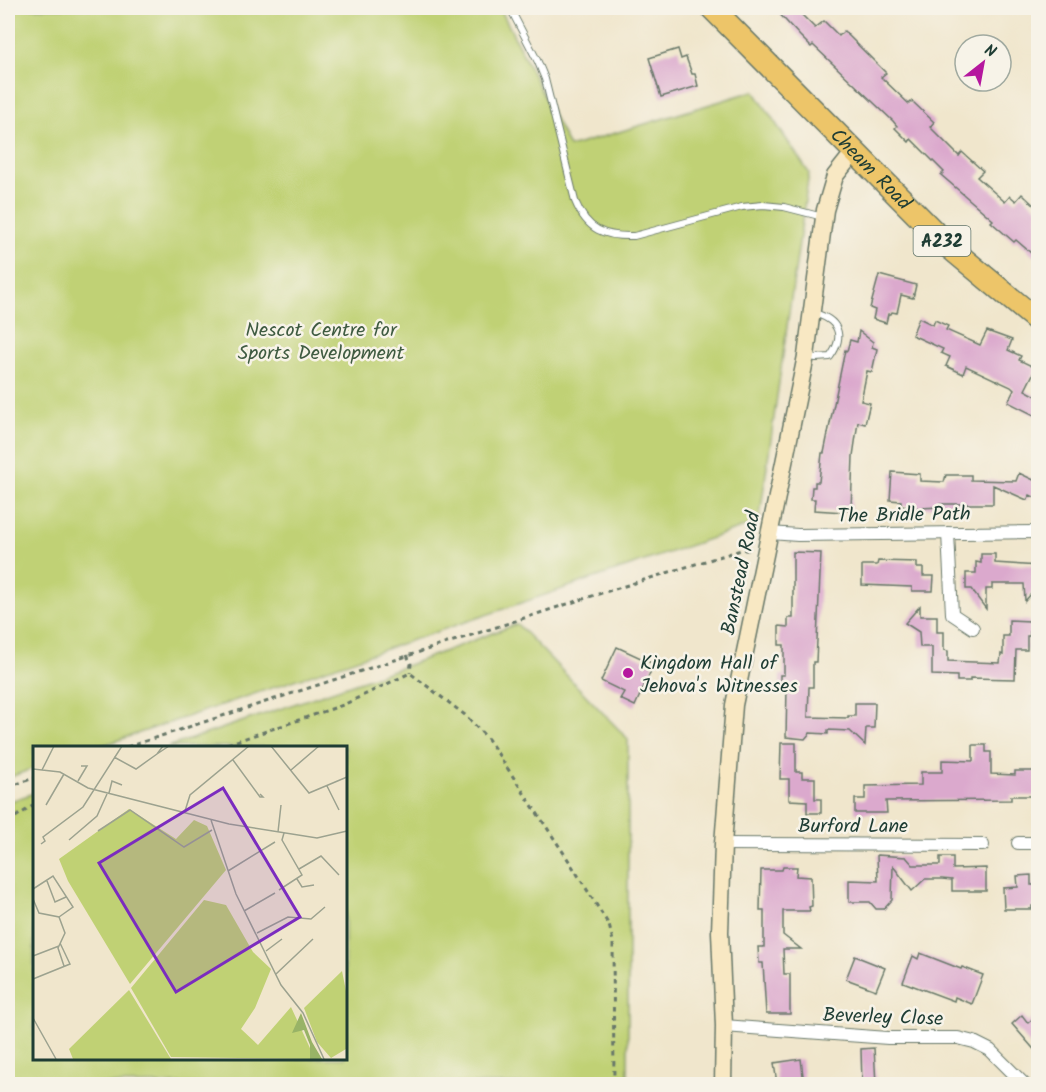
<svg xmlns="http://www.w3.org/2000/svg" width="1046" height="1092" viewBox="0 0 1046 1092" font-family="Kalam,sans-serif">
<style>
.green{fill:#c0d174;stroke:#708754;stroke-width:1.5}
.building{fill:#dba9cd}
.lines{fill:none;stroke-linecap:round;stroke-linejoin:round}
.lane-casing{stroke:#687869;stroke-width:8}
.street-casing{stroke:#687869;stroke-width:14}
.secondary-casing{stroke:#687869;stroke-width:19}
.highway-casing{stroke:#687869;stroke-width:25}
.path{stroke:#687869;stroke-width:3;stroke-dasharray:4.5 4.5;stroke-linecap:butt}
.lane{stroke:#fff;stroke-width:6}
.street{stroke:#fff;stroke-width:12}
.secondary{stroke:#f8e8c3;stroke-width:16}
.highway{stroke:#edc569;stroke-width:22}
.poi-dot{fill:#b5179e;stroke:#f7f3e8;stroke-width:2}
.labels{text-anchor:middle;stroke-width:5;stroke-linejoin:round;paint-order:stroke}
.shield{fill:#f7f3e8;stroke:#60746a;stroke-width:1.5}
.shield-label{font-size:18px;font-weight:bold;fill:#1f3d34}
.street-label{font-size:20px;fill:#1f3d34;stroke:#f7f3e8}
.park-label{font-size:20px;fill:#3f5b41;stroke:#f7f3e8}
.poi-label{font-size:20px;fill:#1f3d34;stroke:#f7f3e8;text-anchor:start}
.inset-road{fill:none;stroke:#9ca28f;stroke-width:1.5}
.view{fill:#7b2cbf;fill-opacity:0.15;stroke:#7b2cbf;stroke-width:3}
.inset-edge{fill:none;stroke:#1f3d34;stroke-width:3}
</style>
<rect width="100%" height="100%" fill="#f7f3e8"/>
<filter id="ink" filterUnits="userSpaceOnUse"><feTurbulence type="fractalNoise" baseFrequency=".0167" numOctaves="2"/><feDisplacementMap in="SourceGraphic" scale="12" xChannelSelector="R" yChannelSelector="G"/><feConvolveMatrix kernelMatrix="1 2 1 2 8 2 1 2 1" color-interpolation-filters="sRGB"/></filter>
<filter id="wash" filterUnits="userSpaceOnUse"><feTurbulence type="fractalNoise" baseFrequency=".008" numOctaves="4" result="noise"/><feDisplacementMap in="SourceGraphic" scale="24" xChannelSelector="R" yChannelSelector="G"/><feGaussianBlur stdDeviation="1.35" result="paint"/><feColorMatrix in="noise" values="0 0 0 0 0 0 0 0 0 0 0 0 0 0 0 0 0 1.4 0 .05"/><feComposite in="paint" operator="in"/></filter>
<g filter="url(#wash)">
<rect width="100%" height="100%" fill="#f0e6cc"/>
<g class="green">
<polygon points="8,8 500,8 569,147 754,91 809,173 759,522 98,747 34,747 34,768 8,778"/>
<polygon points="517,624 628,739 628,1084 8,1084 8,802 34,793 34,1058 345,1058 345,747 168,747 411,664"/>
</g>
<g id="blocks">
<g class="building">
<polygon points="774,8 795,8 815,28 824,21 839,36 844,31 886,73 881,77 909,104 912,101 934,122 930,127 959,156 962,152 983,171 977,177 1005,202 1010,196 1016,201 1022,194 1038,209 1038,259 1016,240 1014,242 991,222 993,220 941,175 944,172 911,139 909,142 895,128 897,126 893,121 813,45 811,47 800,36"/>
<polygon points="678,49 681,59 686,57 692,74 695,74 698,86 661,97 649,58"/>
<polygon points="879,275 916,285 913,298 901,295 897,313 892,312 891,314 888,314 886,323 873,319 875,310 870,308"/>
<polygon points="919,318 933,325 935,320 948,326 946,330 980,345 987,331 1012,340 1008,350 1021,356 1019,360 1036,368 1025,390 1038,397 1038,417 1008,402 1014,390 1011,387 966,366 963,374 946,366 950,357 941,353 943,349 912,335"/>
<polygon points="859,331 873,342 872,347 877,349 872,372 867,371 861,401 870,403 865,424 858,422 853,456 851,510 844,509 844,512 814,510 815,499 811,499 812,487 815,487 815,482 819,482 822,453 824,453 845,350 847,351 850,340 857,342"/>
<polygon points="892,472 920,474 920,481 944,482 946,475 971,475 971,480 1016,481 1019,473 1038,482 1038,499 1030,495 1027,500 993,485 993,504 940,504 940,507 920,508 901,506 901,501 890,500"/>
<polygon points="793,552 821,553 816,662 813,662 813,687 809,687 808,717 848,718 848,716 855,716 855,703 875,703 874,728 866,728 865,745 850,731 828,730 828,734 810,733 805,739 786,737 787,687 780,687 780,675 784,675 784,645 779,645 779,626 788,627 788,618 793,618"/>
<polygon points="981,554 995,554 995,563 1038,566 1038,586 1025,601 1024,584 992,584 992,589 986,589 986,609 971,589 966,589 966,573 976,573 976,562 981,563"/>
<polygon points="878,561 917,562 917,568 923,568 923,576 934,576 933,591 912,591 912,587 862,585 862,565 877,565"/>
<polygon points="920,606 920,616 937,616 937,632 944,632 944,650 948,651 948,661 1000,663 1001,654 1003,655 1003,636 1009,636 1009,620 1030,621 1030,636 1027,636 1027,650 1016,650 1015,679 970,678 970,681 957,681 957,676 932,675 932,647 920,647 919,632 905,623"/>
<polygon points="617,647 654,664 635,706 620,699 624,692 601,681"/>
<polygon points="781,743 796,743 796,772 802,772 802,778 815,778 815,799 821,799 821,813 807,813 807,801 789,800 789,779 780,779"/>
<polygon points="973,745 986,745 986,752 991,752 991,774 1015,775 1015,771 1038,771 1038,796 1011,796 1011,800 886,801 887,813 855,813 855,799 865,799 865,786 921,785 921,772 942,772 942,760 973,761"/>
<polygon points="877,855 906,857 913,865 940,865 940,857 953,857 953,869 986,868 986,891 952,891 952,880 942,879 925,879 912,891 893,866 892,900 884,909 876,909 870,902 849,902 849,880 878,881"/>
<polygon points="783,867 797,867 796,876 811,877 812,906 809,907 810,911 783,911 783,935 801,949 783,949 784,974 790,974 790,1014 766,1014 763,963 759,963 758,947 764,947 764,910 760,910 761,870 782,870"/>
<polygon points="1031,875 1031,885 1038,885 1038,906 1032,906 1032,909 1004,909 1003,888 1018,887 1017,876"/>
<polygon points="920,953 961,969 962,967 983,975 972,1004 955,997 954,1001 903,982 913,956 918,959"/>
<polygon points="855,956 885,968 876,990 846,979"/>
<polygon points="1038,1014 1038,1054 1012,1024 1022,1015 1028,1023"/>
<polygon points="874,1048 876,1084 862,1084 861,1049"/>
<polygon points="801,1059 804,1084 777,1084 774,1063"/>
</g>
</g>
</g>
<g filter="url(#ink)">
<use href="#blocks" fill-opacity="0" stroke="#687869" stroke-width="1.5"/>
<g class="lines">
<g class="lane-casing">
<g id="lane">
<path d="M510 8 538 62 545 79 575 201C587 230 604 237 634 236L742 207 763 205 784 207 823 217"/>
<path d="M806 356 816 358 830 357C846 335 838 319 813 313"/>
</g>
</g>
<g class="street-casing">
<g id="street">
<polyline points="770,533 798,535 1038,532"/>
<polyline points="948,533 952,614 973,628"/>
<polyline points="1018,843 1038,843"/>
<polyline points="723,844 983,845"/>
<polyline points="724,1026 888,1038 958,1038 974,1042 990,1050 1024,1084"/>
</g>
</g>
<g class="secondary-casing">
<polyline id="secondary" points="723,1084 724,1026 720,932 723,844 734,705 806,356 825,210 835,176 854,152"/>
</g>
<g class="highway-casing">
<g id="highway">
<path id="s1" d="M712 8 949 247 1038 321"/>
</g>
</g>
<g class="path">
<polyline points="407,655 411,664 410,673"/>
<polyline points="127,747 589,597 741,550 751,550"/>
<polyline points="219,747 343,705 410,673 465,715 488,739 569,861 609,925 613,941 614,1084"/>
<polyline points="8,787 34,778"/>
<polyline points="8,822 34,805"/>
</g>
<use href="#lane" class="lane"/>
<use href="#street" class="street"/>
<use href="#secondary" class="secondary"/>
<use href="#highway" class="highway"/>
</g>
</g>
<circle class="poi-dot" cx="628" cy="673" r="6"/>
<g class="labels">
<rect class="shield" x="913.5" y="226" width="57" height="30" rx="4.5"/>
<g class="shield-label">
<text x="942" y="247">A232</text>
</g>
<g class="street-label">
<text dy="7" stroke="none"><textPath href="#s1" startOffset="226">Cheam Road</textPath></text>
<text transform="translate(904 514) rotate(-1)" y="7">The Bridle Path</text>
<text transform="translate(740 573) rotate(-78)" y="7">Banstead Road</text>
<text x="853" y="832">Burford Lane</text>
<text transform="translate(883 1016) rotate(2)" y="7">Beverley Close</text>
</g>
<g class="park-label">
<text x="321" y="336">Nescot Centre for<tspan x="321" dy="23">Sports Development</tspan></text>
</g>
<g class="poi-label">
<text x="640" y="669">Kingdom Hall of<tspan x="640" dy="23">Jehova's Witnesses</tspan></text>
</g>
</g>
<g transform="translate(33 746)">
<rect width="314" height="314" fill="#f0e6cc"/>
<path d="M96 63 143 93 161 74 174 80 193 124 97 238 35 135 26 113ZM171 154 193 159 220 206 238 223 222 262 208 283 225 299 258 261 282 313 138 311 98 242ZM309 225 313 245V303L298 312 284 296 271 262ZM96 244 138 313H40L36 303Z" fill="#c0d174"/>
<path d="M268 267 279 296 289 313H277V299L271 284 259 287Z" fill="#98b366"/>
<path class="inset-road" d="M130 0 124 8 136 0M238 0 276 47 314 31M81 11 103 23 124 8M200 14 227 51H230L227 48M0 23 27 26 55 42 196 78 284 92 314 85M9 24 21 0M258 24 286 0M45 35 54 20H48M294 40 306 64M76 47 79 35 89 39M13 59 31 28M152 65 157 49 216 0M178 74 203 148 248 239 270 267 291 313M65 85 97 64 151 101 179 84M245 86 248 59M36 94 64 70 74 48M8 98 12 95 10 91 50 61 89 0M266 123 288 110 306 129M195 125 242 96M264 133 269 141 281 139M14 135 22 156 33 151M0 143 20 130 40 161 26 171M246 144 269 129 249 94 251 87M0 153 6 167 26 171 32 187 25 202 31 220M211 165 242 147M224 187 255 171 278 173 292 161M233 205 249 193M0 210 26 200M243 228 280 193M0 233 37 218 27 197M0 272 23 313"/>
<path class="view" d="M190 42 267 171 143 246 66 117Z"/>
<rect width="314" height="314" class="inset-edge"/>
</g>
<rect width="1046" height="1092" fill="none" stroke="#f7f3e8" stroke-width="30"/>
<g transform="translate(983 63) rotate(31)"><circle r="28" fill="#f7f3e8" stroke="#a1aaa0" stroke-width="1.5"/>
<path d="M0-4.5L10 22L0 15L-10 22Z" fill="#b5179e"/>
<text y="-9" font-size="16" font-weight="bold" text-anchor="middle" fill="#1f3d34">N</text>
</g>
</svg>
